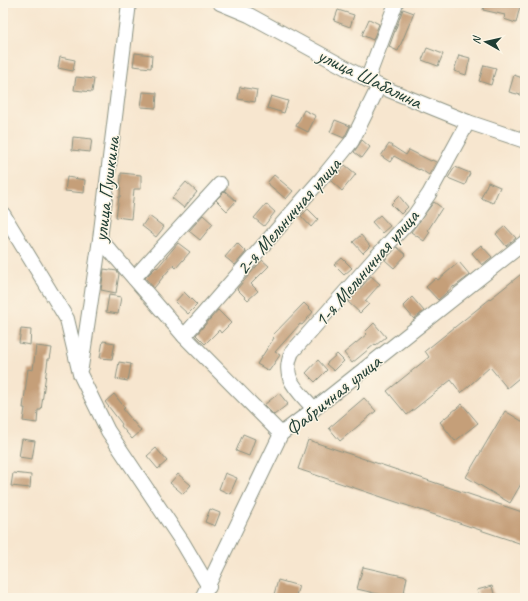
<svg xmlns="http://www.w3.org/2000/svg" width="528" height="601" viewBox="0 0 528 601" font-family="Caveat,sans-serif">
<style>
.building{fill:#c59f79}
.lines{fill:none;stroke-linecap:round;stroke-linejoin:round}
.minor-casing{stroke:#8b9282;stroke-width:16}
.minor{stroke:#fff;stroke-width:14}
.labels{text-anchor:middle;stroke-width:3;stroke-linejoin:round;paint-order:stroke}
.street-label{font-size:20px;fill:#1f3d34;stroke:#fcf5e5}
</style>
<rect width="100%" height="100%" fill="#fcf5e5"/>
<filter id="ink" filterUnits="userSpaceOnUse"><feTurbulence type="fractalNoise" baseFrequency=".025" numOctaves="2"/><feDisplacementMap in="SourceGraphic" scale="8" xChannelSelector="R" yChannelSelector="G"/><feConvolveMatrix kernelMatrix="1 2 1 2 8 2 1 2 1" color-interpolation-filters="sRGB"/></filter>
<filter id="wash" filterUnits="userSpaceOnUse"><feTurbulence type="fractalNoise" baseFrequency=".012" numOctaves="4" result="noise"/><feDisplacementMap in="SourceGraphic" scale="16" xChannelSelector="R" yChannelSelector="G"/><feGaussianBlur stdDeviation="0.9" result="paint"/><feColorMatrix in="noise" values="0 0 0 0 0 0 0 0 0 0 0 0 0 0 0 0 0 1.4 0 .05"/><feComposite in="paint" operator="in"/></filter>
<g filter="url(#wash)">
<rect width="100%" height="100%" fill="#f7e6cf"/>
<g id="blocks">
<g class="building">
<polygon points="485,3 509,3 520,6 516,23 504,19 505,15 483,10"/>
<polygon points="403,9 414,13 398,51 389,47"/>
<polygon points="338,10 354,15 350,27 334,21"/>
<polygon points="369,19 379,24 373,40 362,35"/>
<polygon points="427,48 443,54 438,66 422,60"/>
<polygon points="135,53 152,55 151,68 133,66"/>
<polygon points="459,55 470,58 466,75 454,71"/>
<polygon points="60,57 75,60 73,71 58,68"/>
<polygon points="484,65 496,68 491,85 479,81"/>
<polygon points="514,75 525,79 521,95 509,92"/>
<polygon points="76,77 94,79 92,92 74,90"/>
<polygon points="240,87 257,90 255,102 238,99"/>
<polygon points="143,92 157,93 156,108 141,107"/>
<polygon points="271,96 288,101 284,113 267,108"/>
<polygon points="304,110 316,116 308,132 296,126"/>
<polygon points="335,120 350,126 344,138 330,132"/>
<polygon points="73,137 92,139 90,152 72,150"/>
<polygon points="362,140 370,147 362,158 354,152"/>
<polygon points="389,144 406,155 409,150 431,161 432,160 436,162 429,175 420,169 419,170 394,156 390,162 381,156"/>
<polygon points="345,165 356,174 342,191 331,181"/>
<polygon points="455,167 470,173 465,185 448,178"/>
<polygon points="121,173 141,175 141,189 134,189 131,219 116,217 119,197 120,197"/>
<polygon points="274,175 293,191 286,199 267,183"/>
<polygon points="67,177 85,180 84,193 65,191"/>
<polygon points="186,182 197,192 184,208 172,198"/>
<polygon points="488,182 500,187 493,203 481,198"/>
<polygon points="225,191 236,201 227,211 216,200"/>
<polygon points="399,196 408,207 401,214 391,204"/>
<polygon points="434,202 442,208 428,230 430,232 424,241 411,232"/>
<polygon points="266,204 275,212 264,226 254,218"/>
<polygon points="308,209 318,219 311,227 301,216"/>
<polygon points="203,215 213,224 200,240 189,231"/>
<polygon points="380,215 390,226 382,233 372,222"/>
<polygon points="149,216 164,227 156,237 142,226"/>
<polygon points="505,226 516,238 506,246 496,234"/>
<polygon points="361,235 370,246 363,253 353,242"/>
<polygon points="178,243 190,252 176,268 173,265 154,288 145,278 156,267 157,268"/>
<polygon points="237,243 246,252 235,265 225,257"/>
<polygon points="481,245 492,257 482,265 472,253"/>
<polygon points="397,247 406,255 394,268 385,260"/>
<polygon points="342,258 352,268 344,275 334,265"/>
<polygon points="262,260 269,266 251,284 258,291 248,300 237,289"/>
<polygon points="459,262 470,275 454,287 454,286 438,300 426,287 436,278 438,280"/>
<polygon points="104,269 117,271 119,274 116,293 101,290"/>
<polygon points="525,271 525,373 507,388 490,367 461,393 451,380 407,415 387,391 429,357 425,351"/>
<polygon points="371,276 380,284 365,301 369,304 360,313 348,302"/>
<polygon points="184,292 197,305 188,314 175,302"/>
<polygon points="109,295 121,297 118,314 106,312"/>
<polygon points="412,297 424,311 414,319 403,306"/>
<polygon points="304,303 313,312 302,325 300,324 275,352 280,355 269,371 257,364 274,338 272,336"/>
<polygon points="218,310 231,323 221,333 219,330 205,344 196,335"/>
<polygon points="374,323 386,337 376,345 375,344 352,363 344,353 367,334 365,332"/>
<polygon points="21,329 31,330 30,345 19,343"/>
<polygon points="103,341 115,343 112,359 100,358"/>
<polygon points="36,346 52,348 50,359 48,359 41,410 38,410 37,423 23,421 25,408 23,408 28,369 33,370"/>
<polygon points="337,354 344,361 334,371 326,364"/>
<polygon points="318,360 327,370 315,382 306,373"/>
<polygon points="119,362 131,364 128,381 116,379"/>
<polygon points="279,393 288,404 274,415 264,405"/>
<polygon points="114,394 125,408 123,409 141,431 132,439 121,426 122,424 105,402"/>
<polygon points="364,398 376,411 340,441 329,428"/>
<polygon points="462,404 478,423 455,441 440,422"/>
<polygon points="505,411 525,423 525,477 510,503 466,477"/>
<polygon points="243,434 255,439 249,456 236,451"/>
<polygon points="22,439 35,441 32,459 19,457"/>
<polygon points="308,440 525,513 525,545 298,469"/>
<polygon points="156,448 167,461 158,469 147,456"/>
<polygon points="13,473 31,475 30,488 11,486"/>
<polygon points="225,473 237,478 230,494 219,489"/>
<polygon points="178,474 191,485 183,494 170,483"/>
<polygon points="210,509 220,513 215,526 205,522"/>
<polygon points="363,567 407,577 403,598 395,598 357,589"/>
<polygon points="278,580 299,586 295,598 273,598"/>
<polygon points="492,586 495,598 479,598 477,590"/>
</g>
</g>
</g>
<g filter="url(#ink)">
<use href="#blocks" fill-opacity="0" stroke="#8b9282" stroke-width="1"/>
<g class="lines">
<g class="minor-casing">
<g id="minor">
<polyline points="220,3 249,15 379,86 468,122 525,141"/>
<polyline points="367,80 396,3"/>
<polyline points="3,214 67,319 80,374 108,431 183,543 209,587"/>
<polyline points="100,239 184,336 281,434"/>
<polyline points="134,278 220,184"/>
<polyline points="184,336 322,178 352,141 379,86"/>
<polyline points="81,367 100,239 129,3"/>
<path d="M314 409C298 390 280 379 292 352L376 257 414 216 429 194 468 122"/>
<polyline points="202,598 281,434 314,409 525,242"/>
</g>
</g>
<use href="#minor" class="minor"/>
</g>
</g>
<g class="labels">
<g class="street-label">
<text transform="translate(370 78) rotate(26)" y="7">улица Шабалина</text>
<text transform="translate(106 189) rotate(-83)" y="7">улица Пушкина</text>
<text transform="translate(288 216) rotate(-49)" y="7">2-я Мельничная улица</text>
<text transform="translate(366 268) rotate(-49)" y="7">1-я Мельничная улица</text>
<text transform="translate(333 395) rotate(-39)" y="7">Фабричная улица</text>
</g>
</g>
<rect width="528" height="601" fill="none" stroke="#fcf5e5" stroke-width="16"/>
<g transform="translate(486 42) rotate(278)" stroke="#fcf5e5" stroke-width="3" paint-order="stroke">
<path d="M0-3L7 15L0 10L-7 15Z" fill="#1f3d34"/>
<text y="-6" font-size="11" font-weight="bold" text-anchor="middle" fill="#1f3d34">N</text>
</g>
</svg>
